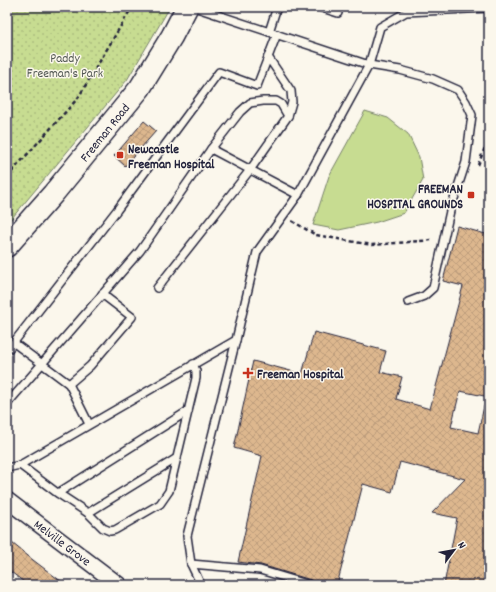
<svg xmlns="http://www.w3.org/2000/svg" width="496" height="592" viewBox="0 0 496 592" font-family="Dekko,sans-serif">
<style>
.grass{fill:#c7dc91;stroke:#747f66}
.park{fill:url(#park-dots);stroke:#747f66}
.building{fill:url(#building-cross-hatch);stroke:#22223b}
.lines{fill:none;stroke-linecap:round;stroke-linejoin:round}
.lane-casing{stroke:#22223b;stroke-width:10}
.street-casing{stroke:#22223b;stroke-width:18}
.secondary-casing{stroke:#22223b;stroke-width:24}
.path{stroke:#22223b;stroke-width:2.5;stroke-dasharray:4 3;stroke-linecap:butt}
.lane{stroke:#fbf7ec;stroke-width:7}
.street{stroke:#fbf7ec;stroke-width:15}
.secondary{stroke:#fbf7ec;stroke-width:21}
.poi-dot{fill:#c8321e;stroke:#fbf7ec;stroke-width:1.5}
.labels{text-anchor:middle;stroke-width:3;stroke-linejoin:round;paint-order:stroke}
.park-label{font-size:13px;fill:#545a55;stroke:#fbf7ec}
.street-label{font-size:13px;fill:#22223b;stroke:#fbf7ec}
.poi-label{font-size:13px;font-weight:bold;fill:#22223b;stroke:#fbf7ec;text-anchor:start}
</style>
<defs>
<pattern id="park-dots" width="8" height="8" patternUnits="userSpaceOnUse"><rect width="8" height="8" fill="#c7dc91"/><path d="M2 2h.1M6 6h.1" fill="none" stroke="#abbc7e" stroke-width="1.8" stroke-linecap="round"/></pattern>
<pattern id="building-cross-hatch" width="8" height="8" patternUnits="userSpaceOnUse"><rect width="8" height="8" fill="#ddb78e"/><path d="M0 0l8 8M0 8l8-8" fill="none" stroke="#bd9d7b"/></pattern>
</defs>
<rect width="100%" height="100%" fill="#fbf7ec"/>
<filter id="ink" filterUnits="userSpaceOnUse"><feTurbulence type="fractalNoise" baseFrequency=".025" numOctaves="2"/><feDisplacementMap in="SourceGraphic" scale="8" xChannelSelector="R" yChannelSelector="G"/><feConvolveMatrix kernelMatrix="1 2 1 2 8 2 1 2 1" color-interpolation-filters="sRGB"/></filter>
<g filter="url(#ink)">
<polygon class="grass" points="365,111 388,118 408,134 419,157 423,180 404,213 377,222 339,230 313,225 329,176"/>
<polygon class="park" points="7,7 170,7 127,80 7,224"/>
<g class="building">
<polygon points="144,121 156,131 125,166 114,156"/>
<polygon points="457,226 489,235 489,352 485,367 489,368 489,397 460,391 451,427 478,433 484,406 489,407 489,585 444,585 457,518 432,513 465,479 400,462 392,492 363,484 337,585 320,585 315,583 311,580 261,565 238,562 262,456 234,448 253,361 302,374 314,332 386,351 380,372 402,377 396,399 430,409 463,286 443,281"/>
<polygon points="7,539 33,560 66,585 28,585 7,569"/>
</g>
<g class="lines">
<g class="lane-casing">
<g id="lane">
<polyline points="194,7 369,65 400,70 433,79 458,90 466,102 472,115 466,162 450,211 433,288 424,296 408,302"/>
<polyline points="319,7 338,13"/>
<polyline points="269,32 277,7"/>
<polyline points="211,149 240,112 250,103 263,101 276,101 281,104 288,116"/>
<polyline points="157,288 250,170 288,116 292,102 291,91 268,57"/>
<polyline points="14,343 69,384 89,424"/>
<polyline points="7,351 117,210 219,72 257,86 277,34"/>
<polyline points="69,384 90,366 132,317 102,294"/>
<polyline points="7,404 140,251 211,149 298,195 369,65 380,27 406,12 489,8"/>
<polyline points="20,465 56,492 88,513 103,528 110,531 115,530 160,504 169,491 196,378 196,371 193,364"/>
<polyline points="7,468 20,465 236,340 257,252 298,195"/>
<polyline points="58,493 188,411"/>
<polyline points="88,513 177,458"/>
<polyline points="191,564 260,570 310,585"/>
<polyline points="201,585 191,564 187,536 236,340"/>
</g>
</g>
<g class="street-casing">
<polyline id="street" points="7,500 119,585"/>
</g>
<g class="secondary-casing">
<polyline id="secondary" points="7,246 53,194 140,88 172,36 187,7"/>
</g>
<g class="path">
<polyline points="478,165 486,145"/>
<polyline points="7,177 78,98 132,7"/>
<polyline points="292,221 316,235 372,245 432,240"/>
</g>
<use href="#lane" class="lane"/>
<use href="#street" class="street"/>
<use href="#secondary" class="secondary"/>
</g>
</g>
<g class="poi-dot">
<rect x="116" y="151" width="8" height="8" rx="2"/>
<rect x="467" y="191" width="8" height="8" rx="2"/>
<path d="M246 367h4v4h4v4h-4v4h-4v-4h-4v-4h4z"/>
</g>
<g class="labels">
<g class="park-label">
<text x="65" y="62">Paddy<tspan x="65" dy="15">Freeman's Park</tspan></text>
</g>
<g class="street-label">
<text transform="translate(104 132) rotate(-51)" y="5">Freeman Road</text>
<text transform="translate(63 542) rotate(37)" y="5">Melville Grove</text>
</g>
<g class="poi-label">
<text x="128" y="153">Newcastle<tspan x="128" dy="15">Freeman Hospital</tspan></text>
<text x="463" y="193" text-anchor="end">FREEMAN<tspan x="463" dy="15">HOSPITAL GROUNDS</tspan></text>
<text x="257" y="378">Freeman Hospital</text>
</g>
</g>
<rect width="496" height="592" fill="none" stroke="#fbf7ec" stroke-width="24"/>
<rect x="12" y="12" width="472" height="568" fill="none" stroke="#22223b" stroke-width="1.5" filter="url(#ink)"/>
<g transform="translate(454 550) rotate(58)" stroke="#fbf7ec" stroke-width="3" paint-order="stroke">
<path d="M0-3L7 15L0 10L-7 15Z" fill="#22223b"/>
<text y="-6" font-size="11" font-weight="bold" text-anchor="middle" fill="#22223b">N</text>
</g>
</svg>
